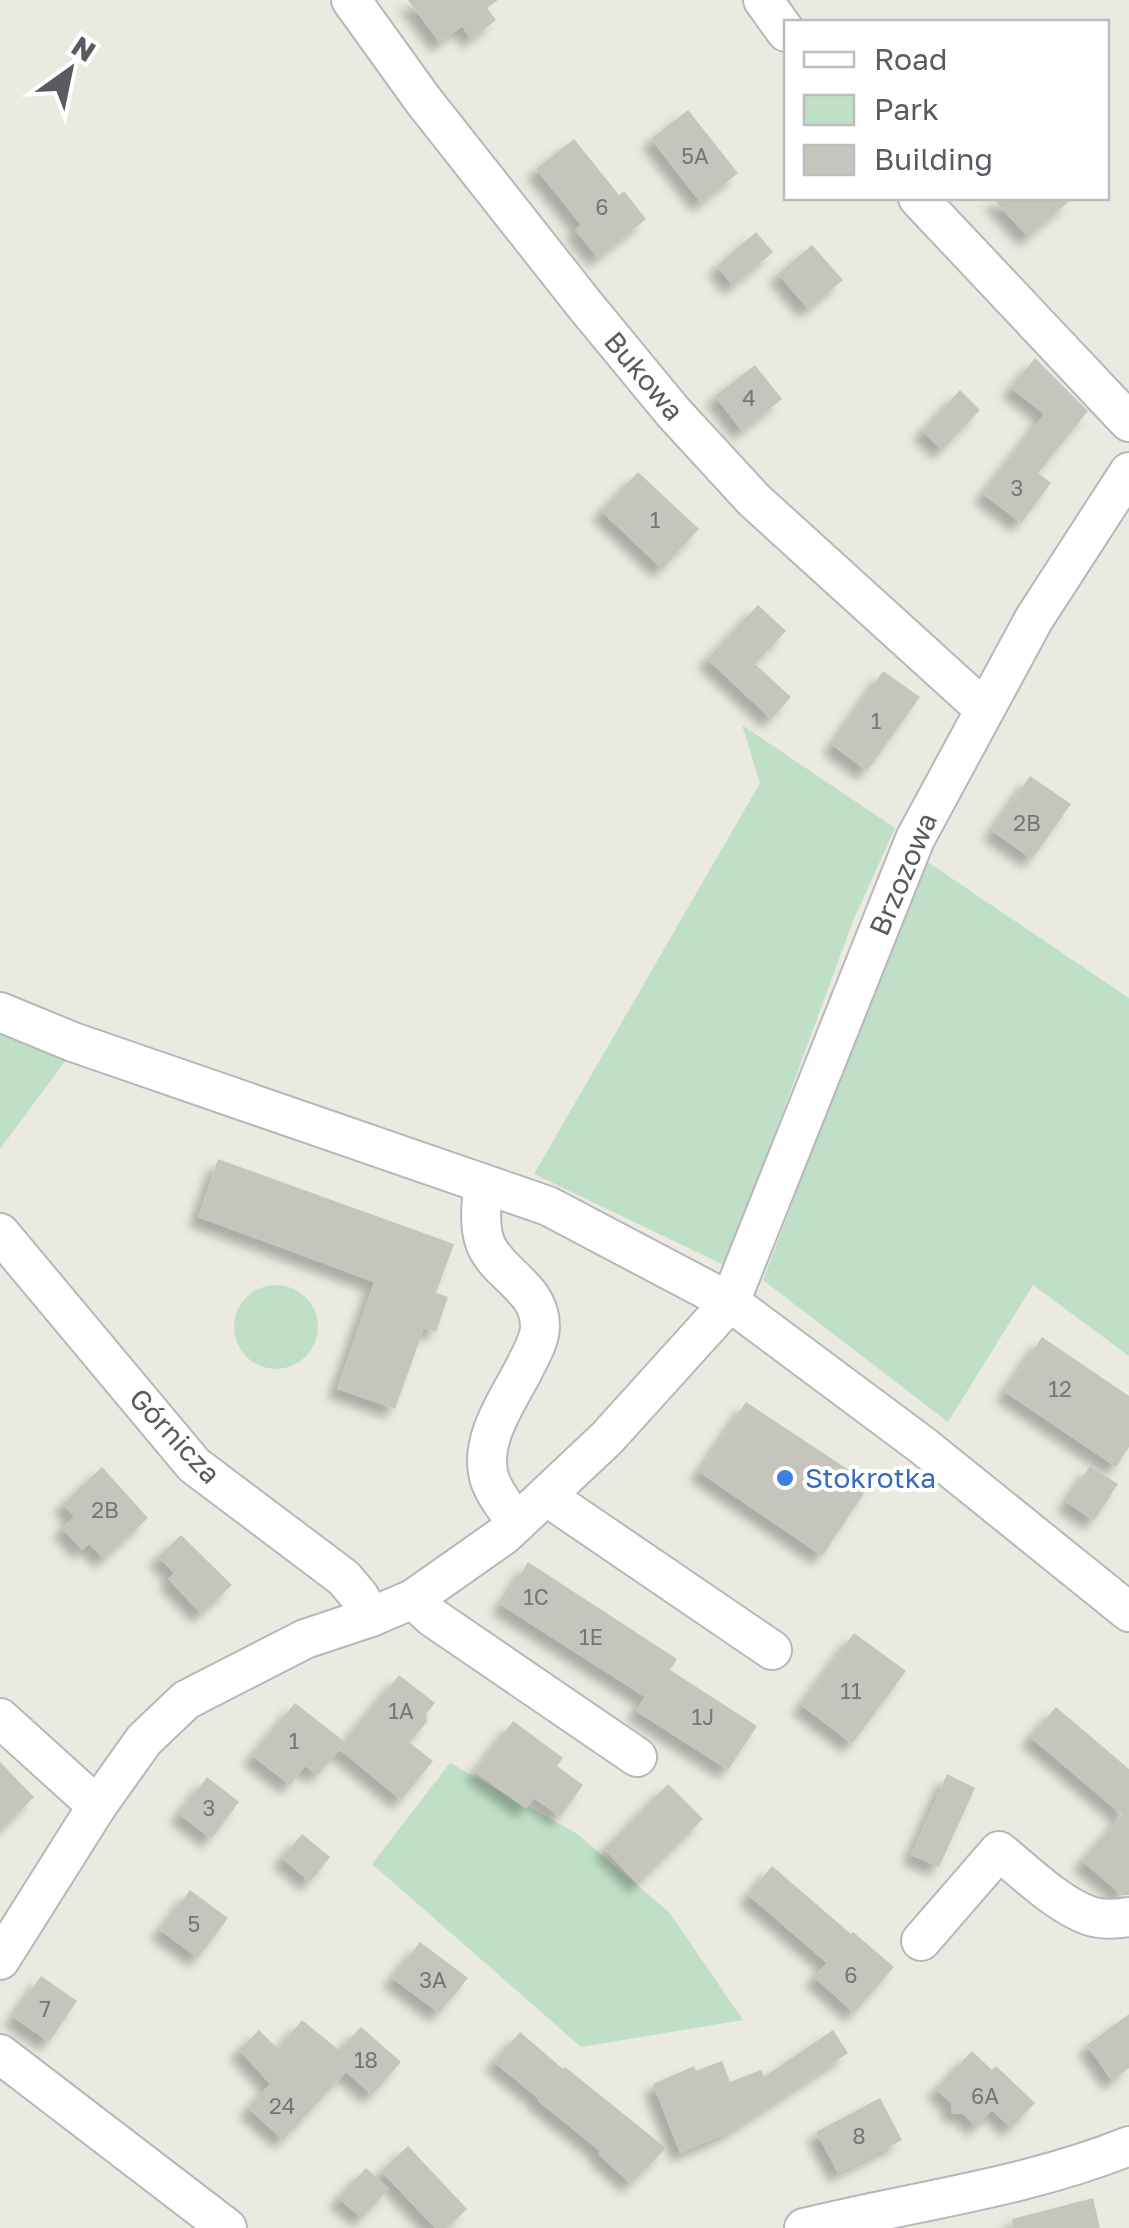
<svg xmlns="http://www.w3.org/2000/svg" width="1129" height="2228" viewBox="0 0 1129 2228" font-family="'Golos Text',sans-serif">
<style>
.green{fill:#bfe0c6}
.building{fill:#c6c5bd;filter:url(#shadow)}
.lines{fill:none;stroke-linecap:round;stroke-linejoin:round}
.minor-casing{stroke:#b6b7bc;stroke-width:42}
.minor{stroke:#fff;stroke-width:38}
.shop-dot{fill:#3f7fe0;stroke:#fff;stroke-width:4}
.labels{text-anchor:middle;stroke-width:8;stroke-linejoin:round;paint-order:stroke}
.number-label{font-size:22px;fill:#747677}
.street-label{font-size:28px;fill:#595b60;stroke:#fff}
.shop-label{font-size:28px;fill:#366cbe;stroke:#fff;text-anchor:start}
</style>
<defs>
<filter id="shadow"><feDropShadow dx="-9" dy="9" stdDeviation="5" flood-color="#0004"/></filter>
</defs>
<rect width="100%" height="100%" fill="#ebeae1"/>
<g class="green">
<polygon points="742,725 895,828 853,921 726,1266 534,1174 760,783"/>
<polygon points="923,859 1129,998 1129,1356 1033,1285 948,1422 763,1280"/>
<polygon points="0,1021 69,1056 0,1149"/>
<circle cx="276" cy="1327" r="42"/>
<polygon points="450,1763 576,1833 669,1912 743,2020 581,2047 372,1864"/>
</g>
<g class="building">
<polygon points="408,0 498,0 487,8 496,20 471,39 462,26 440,43"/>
<polygon points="688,110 738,173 701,203 651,139"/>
<polygon points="574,139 619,195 624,191 646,219 598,258 575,230 581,225 536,169"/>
<polygon points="992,198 1073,198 1028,237"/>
<polygon points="756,232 773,252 733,286 717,266"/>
<polygon points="812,245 843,280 808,309 778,274"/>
<polygon points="1035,358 1088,411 1038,473 1051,483 1021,523 983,494 1044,414 1011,388"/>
<polygon points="755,365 782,399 742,431 715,396"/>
<polygon points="960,390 980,410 942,450 922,431"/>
<polygon points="638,472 699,529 662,569 601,511"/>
<polygon points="758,605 786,631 755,664 791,697 771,719 707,659"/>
<polygon points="883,671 920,697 867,771 832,745"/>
<polygon points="1030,776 1071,804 1032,859 992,831"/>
<polygon points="218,1159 454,1244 436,1293 448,1297 436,1332 424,1328 395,1409 337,1389 374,1282 198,1217"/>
<polygon points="1042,1337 1129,1396 1129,1447 1116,1467 1005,1392"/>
<polygon points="746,1402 870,1484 822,1556 699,1472"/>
<polygon points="1090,1466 1118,1484 1094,1521 1066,1502"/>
<polygon points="102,1467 148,1518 104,1559 89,1544 82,1550 62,1528 74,1517 63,1504"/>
<polygon points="181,1535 232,1585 201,1614 168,1579 174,1573 158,1557"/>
<polygon points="528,1562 677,1659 670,1670 757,1726 728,1770 636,1711 645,1697 501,1605"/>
<polygon points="854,1633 906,1671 852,1744 801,1705"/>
<polygon points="399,1675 435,1703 426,1714 427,1722 409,1742 433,1761 401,1800 339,1749"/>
<polygon points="295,1703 345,1742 318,1775 305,1766 290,1785 252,1756"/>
<polygon points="1056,1707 1129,1769 1129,1895 1122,1895 1082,1861 1122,1815 1030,1737"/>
<polygon points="513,1721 563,1758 557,1766 583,1785 560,1817 534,1798 526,1809 475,1772"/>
<polygon points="0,1762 34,1797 0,1831"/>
<polygon points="947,1774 975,1788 939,1867 911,1855"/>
<polygon points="207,1777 239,1802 211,1839 179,1814"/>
<polygon points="668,1784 703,1819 638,1884 604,1849"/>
<polygon points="302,1834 330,1857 310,1882 282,1858"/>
<polygon points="772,1866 851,1934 853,1932 894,1967 854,2013 814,1977 827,1963 748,1895"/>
<polygon points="190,1890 228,1918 198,1958 160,1930"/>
<polygon points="420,1942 468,1978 439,2013 392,1978"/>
<polygon points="41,1976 77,2001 49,2042 13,2017"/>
<polygon points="1129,2014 1129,2068 1112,2081 1087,2045"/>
<polygon points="302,2020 339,2050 361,2027 401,2062 372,2095 346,2072 283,2140 248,2108 270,2084 239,2050 259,2030 278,2049"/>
<polygon points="833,2030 848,2053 727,2133 680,2153 653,2084 694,2066 696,2071 722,2061 730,2082 761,2070 764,2077"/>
<polygon points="520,2032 563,2069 565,2067 666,2148 631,2184 598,2154 600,2151 538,2101 539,2099 494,2062"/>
<polygon points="972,2051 992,2070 996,2066 1035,2103 1011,2128 992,2110 977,2127 963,2114 951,2113 951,2103 936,2089"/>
<polygon points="880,2098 902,2140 838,2173 816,2132"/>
<polygon points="408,2146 467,2209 447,2228 435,2228 381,2171"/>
<polygon points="366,2168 389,2189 362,2218 338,2198"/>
<polygon points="1093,2198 1100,2228 1013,2228 1012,2219"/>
</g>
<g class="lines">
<g class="minor-casing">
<g id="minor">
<polyline points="351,0 423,100 584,304 673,412 754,500 984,709"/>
<polyline points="763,0 786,32"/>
<polyline points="918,198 1129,422"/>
<polyline points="0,1012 73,1042 548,1206 730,1302 922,1445 1129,1612"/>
<path d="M483 1184C482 1203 478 1226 486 1245 499 1275 540 1288 540 1326 540 1341 530 1356 524 1369 508 1400 479 1440 489 1477 494 1494 507 1509 517 1523"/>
<polyline points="0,1233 194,1465 344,1578 359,1596 371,1617"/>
<polyline points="546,1496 772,1650"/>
<polyline points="413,1599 432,1617 637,1757"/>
<polyline points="0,1718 97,1806"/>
<path d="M921 1941 999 1851C1025 1872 1058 1905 1090 1916 1102 1920 1116 1919 1129 1917"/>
<polyline points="0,1960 97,1806 144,1740 186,1700 305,1639 371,1617 413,1599 504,1535 607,1438 730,1302 915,839 1034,619 1129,472"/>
<polyline points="0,2054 227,2228"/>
<path d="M804 2228C913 2201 1025 2188 1129 2146"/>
</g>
</g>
<use href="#minor" class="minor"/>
</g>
<circle class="shop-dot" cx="785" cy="1478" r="10"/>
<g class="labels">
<g class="number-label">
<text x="695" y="164">5A</text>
<text x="602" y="215">6</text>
<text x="749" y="406">4</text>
<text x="1017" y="496">3</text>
<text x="655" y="528">1</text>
<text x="876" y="729">1</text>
<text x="1027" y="831">2B</text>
<text x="1060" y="1397">12</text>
<text x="105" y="1518">2B</text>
<text x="536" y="1605">1C</text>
<text x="591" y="1645">1E</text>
<text x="851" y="1699">11</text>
<text x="401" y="1719">1A</text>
<text x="703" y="1725">1J</text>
<text x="294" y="1749">1</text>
<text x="209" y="1816">3</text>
<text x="194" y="1932">5</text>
<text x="851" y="1983">6</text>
<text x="433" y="1988">3A</text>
<text x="45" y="2017">7</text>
<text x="366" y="2068">18</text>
<text x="985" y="2104">6A</text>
<text x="282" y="2114">24</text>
<text x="859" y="2144">8</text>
</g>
<g class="street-label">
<text transform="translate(644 376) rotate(50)" y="10">Bukowa</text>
<text transform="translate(903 874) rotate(-67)" y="10">Brzozowa</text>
<text transform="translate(175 1436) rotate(47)" y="10">Górnicza</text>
</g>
<g class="shop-label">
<text x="805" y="1488">Stokrotka</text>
</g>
</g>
<rect x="784" y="20" width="325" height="180" fill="#ffffff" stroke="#bdbdbf" stroke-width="2.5"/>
<rect x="804" y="52" width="50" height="15" fill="#ffffff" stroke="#bdbdbf" stroke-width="2.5"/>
<text x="874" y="70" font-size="30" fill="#595b60">Road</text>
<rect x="804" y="95" width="50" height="30" fill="#bfe0c6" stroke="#bdbdbf" stroke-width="2.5"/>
<text x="874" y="120" font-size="30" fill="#595b60">Park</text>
<rect x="804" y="145" width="50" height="30" fill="#c6c5bd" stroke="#bdbdbf" stroke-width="2.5"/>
<text x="874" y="170" font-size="30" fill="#595b60">Building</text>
<g transform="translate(70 70) rotate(33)" stroke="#ffffff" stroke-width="8" paint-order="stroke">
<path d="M0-8L18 38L0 25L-18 38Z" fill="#595b60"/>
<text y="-15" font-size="28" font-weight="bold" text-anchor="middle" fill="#595b60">N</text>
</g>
</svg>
